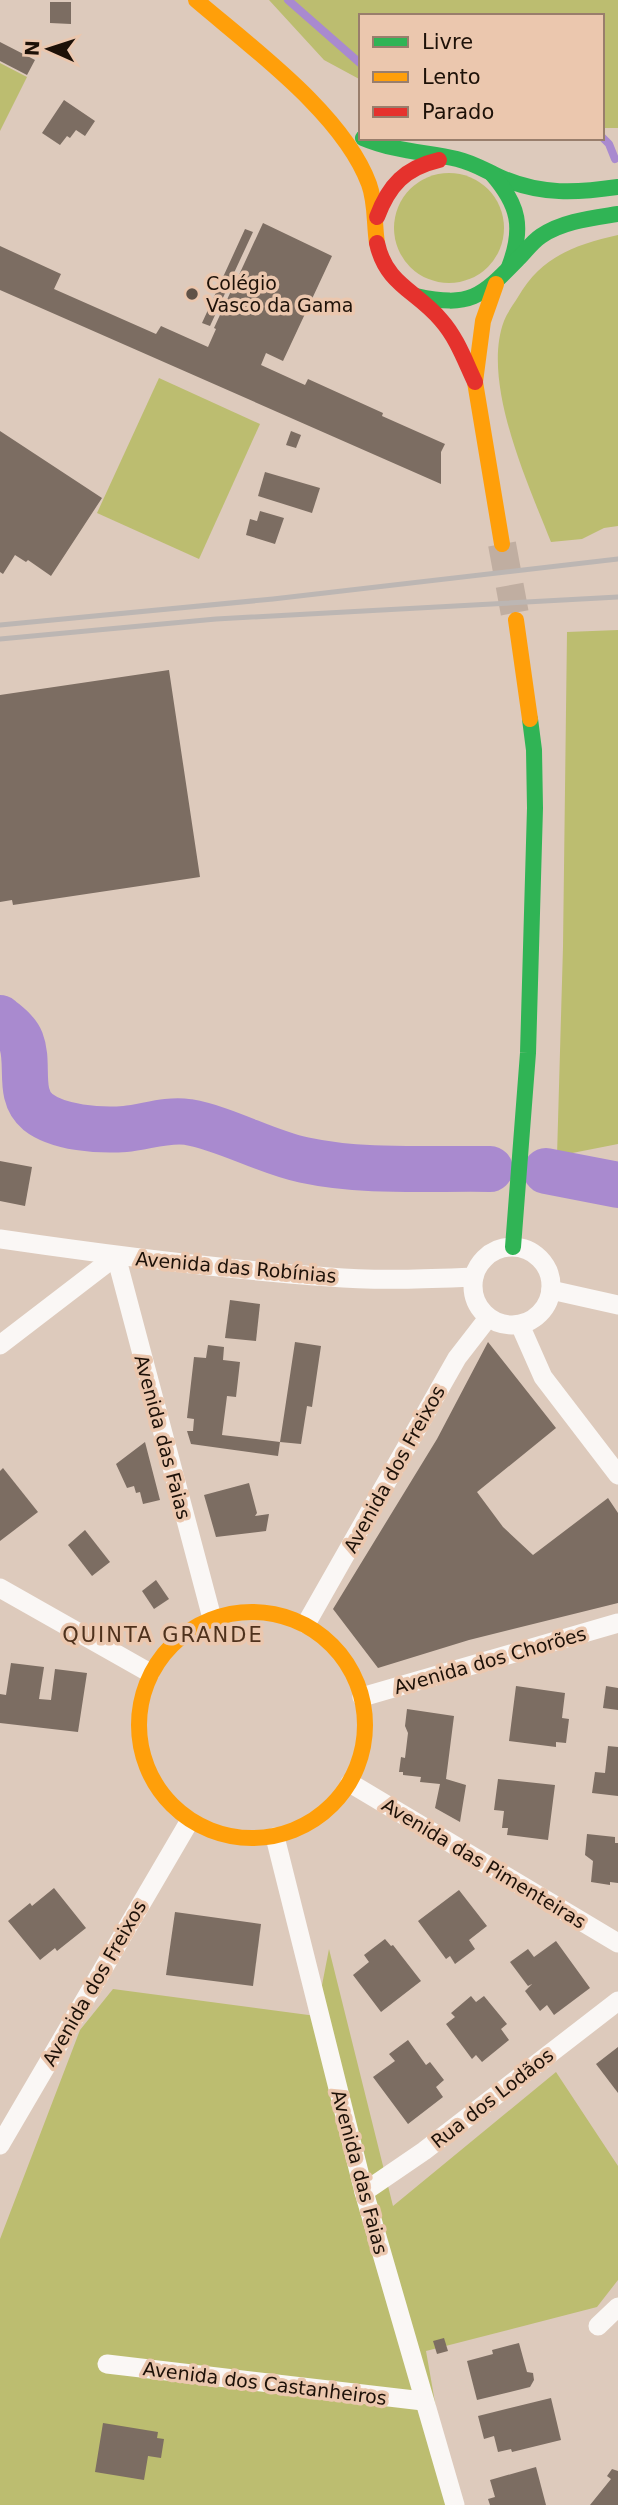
<svg xmlns="http://www.w3.org/2000/svg" width="618" height="2505" viewBox="0 0 618 2505" font-family="'DejaVu Sans',sans-serif">
<style>
.green{fill:#bcbd70}
.lines{fill:none;stroke-linecap:round;stroke-linejoin:round}
.stream{stroke:#a98acf;stroke-width:8}
.river{stroke:#a98acf;stroke-width:46}
.building{fill:#7c6d62}
.secondary-tunnel{stroke:#c0aea1;stroke-width:28;stroke-dasharray:28 14;stroke-linecap:butt}
.street{stroke:#faf7f5;stroke-width:19}
.fast{stroke:#30b455;stroke-width:16}
.slow{stroke:#ff9f0a;stroke-width:16}
.jam{stroke:#e5322d;stroke-width:16}
.rail{stroke:#bcb6b3;stroke-width:5}
.poi-dot{fill:#605247;stroke:#ebc7ae;stroke-width:2.5}
.labels{text-anchor:middle;stroke-width:7;stroke-linejoin:round;paint-order:stroke}
.poi-label{font-size:19px;fill:#1d1108;stroke:#ebc7ae;text-anchor:start}
.street-label{font-size:19px;fill:#1d1108;stroke:#ebc7ae}
.neighbourhood-label{font-size:21px;letter-spacing:2px;fill:#4f321d;stroke:#ebc7ae}
</style>
<rect width="100%" height="100%" fill="#ddcabc"/>
<g class="green">
<polygon points="269,0 618,0 618,128 602,128 602,16 361,16 361,80 324,60"/>
<polygon points="0,63 27,77 0,131"/>
<circle cx="449" cy="228" r="55"/>
<path d="M618 235V526L604 528 582 539 551 542C528 484 481 382 504 321 507 313 513 305 518 297 541 257 574 245 618 235Z"/>
<polygon points="159,378 260,424 199,559 97,513"/>
<polygon points="618,630 618,1144 557,1156 563,947 567,632"/>
<polygon points="329,1949 393,2206 556,2072 618,2166 618,2280 597,2307 426,2351 453,2505 0,2505 0,2239 80,2030 113,1989 316,2016"/>
</g>
<g class="lines">
<g class="stream">
<polyline points="288,0 361,64"/>
<polyline points="602,137 609,144 615,159"/>
</g>
<g class="river">
<path d="M0 1018C8 1025 17 1031 21 1041 30 1064 17 1095 38 1112 58 1128 100 1131 125 1129 146 1127 166 1119 188 1122 228 1129 265 1152 304 1160 364 1173 429 1168 490 1169"/>
<polyline points="546,1171 618,1185"/>
</g>
</g>
<g class="building">
<polygon points="50,2 71,2 71,24 50,23"/>
<polygon points="0,42 35,60 27,75 0,61"/>
<polygon points="64,100 95,121 85,136 76,130 70,138 67,136 60,145 42,133"/>
<polygon points="263,223 332,256 283,361 266,353 261,365 305,385 308,379 383,413 382,416 445,444 441,452 441,484 0,290 0,246 61,274 54,289 156,334 161,326 208,347 216,329 214,328 231,291 227,289 210,326 202,323 245,229 253,232 233,275 238,277"/>
<polygon points="0,431 102,498 51,576 28,560 26,562 15,555 3,574 0,572"/>
<polygon points="291,431 301,435 296,448 286,445"/>
<polygon points="265,472 320,488 312,513 258,496"/>
<polygon points="260,511 284,518 275,544 246,535 250,519 257,521"/>
<polygon points="169,670 200,877 13,905 12,900 0,902 0,695"/>
<polygon points="0,1161 32,1167 25,1206 0,1201"/>
<polygon points="230,1300 260,1304 256,1341 225,1338"/>
<polygon points="295,1342 321,1346 312,1407 307,1406 301,1444 280,1442 278,1456 191,1444 187,1431 193,1431 194,1419 187,1418 194,1357 206,1358 208,1345 224,1347 223,1360 240,1362 236,1397 227,1396 222,1435 280,1442"/>
<polygon points="488,1342 556,1428 477,1492 503,1527 533,1555 608,1498 618,1513 618,1603 469,1640 378,1668 333,1609 437,1439"/>
<polygon points="145,1442 160,1500 143,1504 140,1492 136,1493 134,1486 127,1488 116,1464"/>
<polygon points="3,1468 38,1512 0,1541 0,1471"/>
<polygon points="249,1483 257,1513 255,1516 269,1514 266,1531 216,1537 204,1495"/>
<polygon points="85,1530 110,1562 92,1576 68,1545"/>
<polygon points="156,1580 169,1599 154,1609 142,1591"/>
<polygon points="11,1663 44,1667 39,1699 51,1700 55,1669 87,1673 78,1732 0,1723 0,1694 6,1695"/>
<polygon points="516,1686 565,1693 562,1718 569,1719 566,1743 556,1742 556,1747 509,1741"/>
<polygon points="606,1686 618,1688 618,1710 603,1708"/>
<polygon points="407,1709 454,1716 446,1779 466,1785 460,1822 435,1808 440,1784 420,1782 421,1777 403,1775 403,1772 399,1772 401,1757 405,1758 408,1733 405,1726"/>
<polygon points="608,1746 618,1747 618,1796 592,1793 595,1772 605,1773"/>
<polygon points="498,1779 555,1785 548,1840 507,1835 508,1828 502,1828 504,1811 494,1810"/>
<polygon points="587,1834 615,1837 615,1843 618,1843 618,1883 610,1882 610,1885 591,1882 593,1861 585,1855"/>
<polygon points="54,1888 86,1928 57,1951 55,1948 40,1960 8,1921 30,1903 32,1906"/>
<polygon points="459,1890 487,1926 469,1940 475,1949 455,1964 450,1956 446,1959 418,1921"/>
<polygon points="175,1912 261,1924 253,1986 166,1975"/>
<polygon points="385,1939 391,1946 393,1945 421,1981 381,2012 353,1975 369,1962 364,1955"/>
<polygon points="556,1941 590,1988 554,2015 547,2005 540,2011 525,1991 532,1984 528,1986 510,1962 528,1949 534,1957"/>
<polygon points="471,1996 476,2002 484,1996 507,2024 501,2029 509,2040 482,2062 476,2055 472,2059 446,2024 455,2017 451,2013"/>
<polygon points="408,2040 426,2065 430,2062 444,2080 436,2087 443,2097 408,2124 373,2077 395,2061 389,2054"/>
<polygon points="618,2047 618,2093 596,2064"/>
<polygon points="444,2338 448,2351 437,2354 433,2341"/>
<polygon points="519,2343 527,2372 533,2373 534,2380 530,2387 477,2400 467,2361 493,2354 492,2350"/>
<polygon points="551,2398 561,2440 512,2452 511,2449 498,2452 494,2436 484,2439 478,2416"/>
<polygon points="103,2423 158,2432 157,2438 164,2439 161,2458 148,2456 144,2480 95,2472"/>
<polygon points="536,2467 546,2505 490,2505 488,2499 495,2497 490,2480"/>
<polygon points="612,2469 618,2471 618,2505 590,2505 611,2479 607,2476"/>
</g>
<g class="lines">
<polyline class="secondary-tunnel" points="502,544 516,620"/>
<g class="street">
<path d="M0 1239C109 1255 219 1269 329 1277 377 1281 426 1279 474 1277"/>
<circle cx="512" cy="1286" r="39"/>
<polyline points="551,1290 618,1305"/>
<polyline points="520,1325 543,1377 618,1475"/>
<polyline points="0,1345 116,1256 212,1618"/>
<polyline points="0,1588 150,1673"/>
<polyline points="306,1624 457,1358 488,1318"/>
<polyline points="362,1697 618,1623"/>
<polyline points="350,1783 618,1943"/>
<polyline points="275,1837 364,2192 455,2505"/>
<polyline points="0,2145 189,1822"/>
<polyline points="364,2192 424,2151 618,2001"/>
<polyline points="598,2326 618,2307"/>
<polyline points="107,2364 423,2401"/>
</g>
<g class="fast">
<path d="M363 138C394 151 425 152 457 159 474 163 486 171 502 178 541 195 577 193 618 187"/>
<path d="M492 174C519 205 524 228 509 267"/>
<path d="M416 296C471 308 481 297 518 259 526 251 532 242 541 236 563 221 593 218 618 214"/>
<polyline points="513,1247 528,1053 535,808 534,750 530,719"/>
</g>
<g class="slow">
<path d="M196 0C252 48 343 114 369 184 376 203 374 224 377 243"/>
<polyline points="496,284 483,321 475,382 502,544"/>
<polyline points="516,620 530,719"/>
<circle cx="252" cy="1725" r="113"/>
</g>
<g class="jam">
<path d="M377 217C389 185 405 168 439 160"/>
<path d="M377 243C386 285 417 291 441 320 457 338 465 361 475 382"/>
</g>
<g class="rail">
<polyline points="0,625 273,599 618,559"/>
<polyline points="0,639 216,619 618,597"/>
</g>
</g>
<circle class="poi-dot" cx="192" cy="294" r="7"/>
<g class="labels">
<g class="poi-label">
<text x="206" y="290">Colégio<tspan x="206" dy="22">Vasco da Gama</tspan></text>
</g>
<g class="street-label">
<text transform="translate(236 1267) rotate(5)" y="7">Avenida das Robínias</text>
<text transform="translate(163 1437) rotate(75)" y="7">Avenida das Faias</text>
<text transform="translate(394 1469) rotate(-61)" y="7">Avenida dos Freixos</text>
<text transform="translate(490 1660) rotate(-16)" y="7">Avenida dos Chorões</text>
<text transform="translate(484 1863) rotate(31)" y="7">Avenida das Pimenteiras</text>
<text transform="translate(94 1983) rotate(-60)" y="7">Avenida dos Freixos</text>
<text transform="translate(492 2098) rotate(-38)" y="7">Rua dos Lodãos</text>
<text transform="translate(360 2172) rotate(75)" y="7">Avenida das Faias</text>
<text transform="translate(265 2383) rotate(7)" y="7">Avenida dos Castanheiros</text>
</g>
<g class="neighbourhood-label">
<text x="163" y="1642">QUINTA GRANDE</text>
</g>
</g>
<rect x="359" y="14" width="245" height="126" fill="#ebc7ae" stroke="#997e6c" stroke-width="2"/>
<rect x="373" y="37" width="35" height="10" fill="#30b455" stroke="#997e6c" stroke-width="2"/>
<text x="422" y="49" font-size="21" fill="#1d1108">Livre</text>
<rect x="373" y="72" width="35" height="10" fill="#ff9f0a" stroke="#997e6c" stroke-width="2"/>
<text x="422" y="84" font-size="21" fill="#1d1108">Lento</text>
<rect x="373" y="107" width="35" height="10" fill="#e5322d" stroke="#997e6c" stroke-width="2"/>
<text x="422" y="119" font-size="21" fill="#1d1108">Parado</text>
<g transform="translate(49 49) rotate(273)" stroke="#ebc7ae" stroke-width="5" paint-order="stroke">
<path d="M0-5L12 26L0 18L-12 26Z" fill="#1d1108"/>
<text y="-10" font-size="19" font-weight="bold" text-anchor="middle" fill="#1d1108">N</text>
</g>
</svg>
